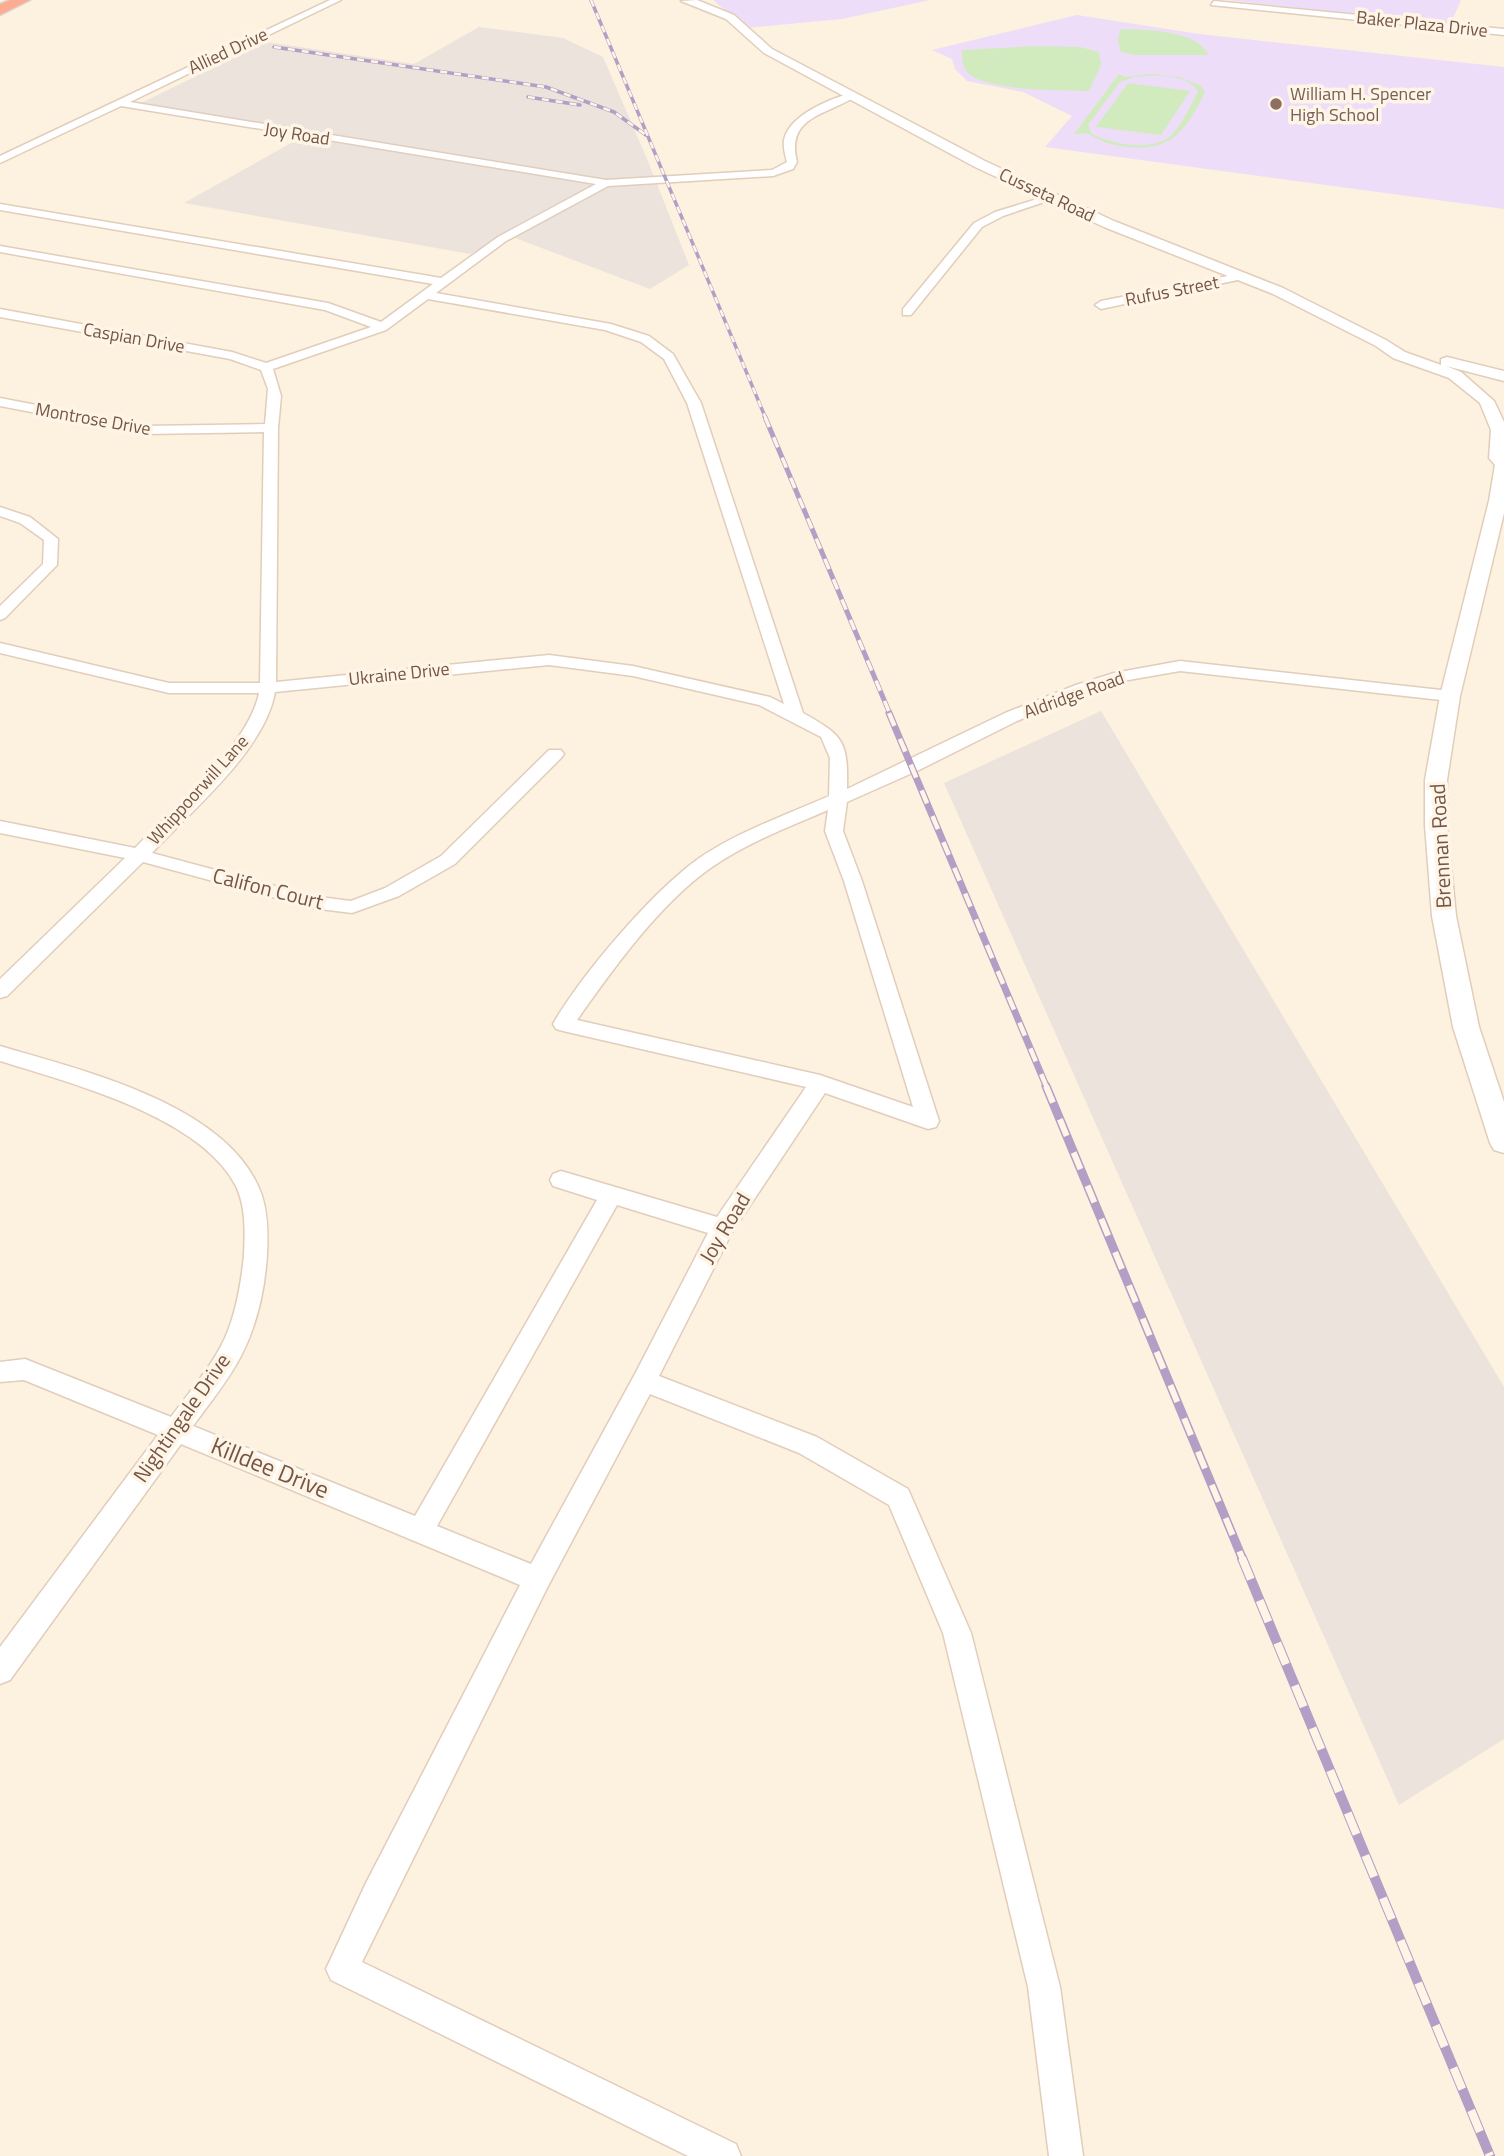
<svg xmlns="http://www.w3.org/2000/svg" width="1504" height="2156" viewBox="0 0 1504 2156" font-family="'Titillium Web',sans-serif">
<style>
.industrial{fill:#ebe3dc}
.education{fill:#eeddf9}
.green{fill:#d1ebbe;fill-rule:evenodd}
.lines{fill:none;stroke-linecap:round;stroke-linejoin:round}
.minor-casing{stroke:#e2cdbb;stroke-width:3}
.tertiary-casing{stroke:#e2cdbb;stroke-width:3}
.motorway-casing{stroke:#ded6d3;stroke-width:3}
.minor{fill:#fff;fill-rule:evenodd}
.tertiary{fill:#fff;fill-rule:evenodd}
.motorway{fill:#fcac92;fill-rule:evenodd}
.rail-far4-casing{stroke:#b39ec6;stroke-width:3.5}
.rail-far3-casing{stroke:#b39ec6;stroke-width:5}
.rail-far2-casing{stroke:#b39ec6;stroke-width:7}
.rail-far1-casing{stroke:#b39ec6;stroke-width:9}
.rail-casing{stroke:#b39ec6;stroke-width:10}
.rail-far4{stroke:#fff5e7;stroke-width:2.5;stroke-dasharray:7;stroke-linecap:butt}
.rail-far3{stroke:#fff5e7;stroke-width:3.5;stroke-dasharray:11;stroke-linecap:butt}
.rail-far2{stroke:#fff5e7;stroke-width:4.5;stroke-dasharray:14;stroke-linecap:butt}
.rail-far1{stroke:#fff5e7;stroke-width:6;stroke-dasharray:18;stroke-linecap:butt}
.rail{stroke:#fff5e7;stroke-width:8;stroke-dasharray:23;stroke-linecap:butt}
.education-dot{fill:#8d6e63;stroke:#fff5e7;stroke-width:2.5}
.labels{text-anchor:middle;stroke-width:7;stroke-linejoin:round;paint-order:stroke}
.far-street-label{font-size:18px;fill:#755646;stroke:#fff5e7}
.far-education-label{font-size:18px;fill:#785e54;stroke:#fff5e7;text-anchor:start}
.street-label{font-size:21px;fill:#755646;stroke:#fff5e7}
.near-street-label{font-size:24px;fill:#755646;stroke:#fff5e7}
</style>
<rect width="100%" height="100%" fill="#fdf1df"/>
<g class="industrial">
<polygon points="479,27 563,38 603,57 647,159 689,265 650,289 510,236 470,254 184,203 309,133 137,105 266,42 414,64"/>
<polygon points="1101,711 1504,1387 1504,1739 1399,1805 944,783"/>
</g>
<g class="education">
<polygon points="713,0 930,0 842,19 745,28"/>
<polygon points="1227,0 1461,0 1450,25"/>
<polygon points="1077,15 1199,34 1504,67 1504,209 1045,147 1072,116 1023,92 967,81 955,69 952,59 932,50"/>
</g>
<g class="green">
<path d="M1120 29C1146 30 1195 29 1209 55H1134L1121 52 1118 41Z"/>
<path d="M1037 46 1080 47 1099 52 1101 65 1089 91C1063 90 983 92 966 71 962 65 962 57 962 50Z"/>
<path d="M1119 74 1125 77 1152 74 1179 77 1200 85 1205 92C1182 140 1165 155 1110 144 1101 142 1092 134 1084 133 1080 133 1077 135 1074 134ZM1134 77C1152 75 1187 73 1198 91 1193 102 1178 132 1168 138 1148 151 1111 144 1092 134L1088 125 1120 82Z"/>
<polygon points="1128,83 1190,91 1161,135 1096,127"/>
</g>
<g class="lines">
<g class="minor-casing">
<g id="minor">
<path d="M330 0H341L130 102 606 180 772 170 787 162C785 155 783 147 784 140 789 115 830 99 851 93L856 96C828 115 785 116 797 162L793 169 773 176 608 186 506 241 436 293 611 324 649 336 673 354 701 403 803 713C844 736 848 741 847 789L1005 713 1076 685 1114 673 1180 661 1450 691 1458 696 1450 701 1180 671 1117 682 1088 691 1017 721 919 770 847 802 843 831 862 881 939 1121 936 1127 928 1129 825 1093 731 1234 659 1376 817 1437 908 1489 971 1633 1060 1987 1083 2156H1049L1028 1987 943 1633 889 1505 799 1453 650 1394 547 1588 362 1962 736 2144 741 2156H688L331 1980 326 1969 366 1883 520 1585 181 1444 10 1680 0 1684V1647L158 1435 24 1380 0 1382V1362L25 1359 171 1417C187 1395 207 1372 220 1348 235 1321 241 1285 244 1255 245 1232 246 1207 236 1186 200 1116 70 1083 0 1061V1046C81 1070 232 1105 262 1196 268 1215 268 1235 267 1254 265 1289 257 1325 241 1356 228 1381 209 1404 193 1426L415 1516 597 1200 553 1186 550 1180 553 1174 561 1171 717 1217 806 1087 563 1031 556 1029 553 1024C582 974 651 893 698 859 737 832 786 815 829 796L830 758 821 737 759 705 633 676 549 665 275 692C265 750 192 810 152 853L312 896 351 901 385 888 441 856 549 750H561L564 754 561 758 455 864 399 896 352 913 312 908 143 862 7 996 0 998V979L125 858 0 833V821L135 848C173 809 249 745 259 693H169L0 653V643L169 683H260L264 432 145 434 0 406V398L145 426 265 424 268 389 261 370 230 359 0 317V309L232 352 266 363 371 327 325 310 0 252V246L328 303 381 322 433 284 0 210V204L441 278 498 237 596 184 121 106 0 163V156ZM428 299 605 330 641 342 664 359 687 403 784 704 770 697 633 666 549 655 276 682 278 428 281 396 273 369 386 330ZM828 810 825 831 844 881 913 1107 820 1075 577 1020C613 969 660 903 712 867 746 843 789 827 828 810ZM617 1205 708 1233 635 1374 531 1564 437 1526Z"/>
<polygon points="1214,1 1504,29 1504,35 1211,5"/>
<polygon points="1047,196 1056,198 1003,216 982,227 911,315 903,315 903,309 974,223 995,212"/>
<polygon points="1243,273 1247,274 1247,278 1101,309 1095,305 1101,301"/>
<polygon points="0,507 30,517 58,539 57,565 5,618 0,620 0,606 43,564 44,540 20,523 0,516"/>
</g>
</g>
<g class="tertiary-casing">
<polygon id="tertiary" points="697,0 734,15 772,49 985,161 1114,221 1283,288 1386,340 1405,352 1441,365 1441,359 1447,357 1504,371 1504,381 1446,366 1461,372 1494,401 1504,422 1504,513 1460,696 1447,780 1447,825 1456,916 1479,1027 1504,1102 1504,1153 1494,1150 1490,1143 1453,1027 1432,916 1425,825 1425,780 1440,696 1489,501 1495,465 1489,458 1491,430 1480,403 1449,378 1393,358 1376,346 1273,294 1104,227 975,167 764,53 726,19 681,1"/>
</g>
<g class="motorway-casing">
<polygon id="motorway" points="10,0 30,0 0,15 0,4"/>
</g>
<use href="#minor" class="minor"/>
<use href="#tertiary" class="tertiary"/>
<use href="#motorway" class="motorway"/>
<g class="rail-far4-casing">
<g id="rail-far4">
<polyline points="591,0 766,419"/>
<polyline points="274,47 546,87 614,112 646,135"/>
<polyline points="528,97 580,105"/>
</g>
</g>
<g class="rail-far3-casing">
<polyline id="rail-far3" points="765,417 890,714"/>
</g>
<g class="rail-far2-casing">
<polyline id="rail-far2" points="889,713 1047,1088"/>
</g>
<g class="rail-far1-casing">
<polyline id="rail-far1" points="1046,1086 1243,1560"/>
</g>
<g class="rail-casing">
<polyline id="rail" points="1242,1558 1490,2156"/>
</g>
<use href="#rail-far4" class="rail-far4"/>
<use href="#rail-far3" class="rail-far3"/>
<use href="#rail-far2" class="rail-far2"/>
<use href="#rail-far1" class="rail-far1"/>
<use href="#rail" class="rail"/>
</g>
<circle class="education-dot" cx="1276" cy="104" r="7"/>
<g class="labels">
<g class="far-street-label">
<text transform="translate(1422 24) rotate(6)" y="6">Baker Plaza Drive</text>
<text transform="translate(228 51) rotate(-25)" y="6">Allied Drive</text>
<text transform="translate(297 134) rotate(9)" y="6">Joy Road</text>
<text transform="translate(1047 195) rotate(25)" y="6">Cusseta Road</text>
<text transform="translate(1172 291) rotate(-11)" y="6">Rufus Street</text>
<text transform="translate(134 338) rotate(10)" y="6">Caspian Drive</text>
<text transform="translate(93 419) rotate(10)" y="6">Montrose Drive</text>
<text transform="translate(399 674) rotate(-6)" y="6">Ukraine Drive</text>
<text transform="translate(1074 695) rotate(-20)" y="6">Aldridge Road</text>
<text transform="translate(198 790) rotate(-48)" y="6">Whippoorwill Lane</text>
</g>
<g class="far-education-label">
<text x="1290" y="100">William H. Spencer<tspan x="1290" dy="21">High School</tspan></text>
</g>
<g class="street-label">
<text transform="translate(1441 846) rotate(-93)" y="7">Brennan Road</text>
<text transform="translate(268 889) rotate(14)" y="7">Califon Court</text>
<text transform="translate(725 1228) rotate(-59)" y="7">Joy Road</text>
<text transform="translate(182 1418) rotate(-55)" y="7">Nightingale Drive</text>
</g>
<g class="near-street-label">
<text transform="translate(270 1468) rotate(22)" y="8">Killdee Drive</text>
</g>
</g>
</svg>
